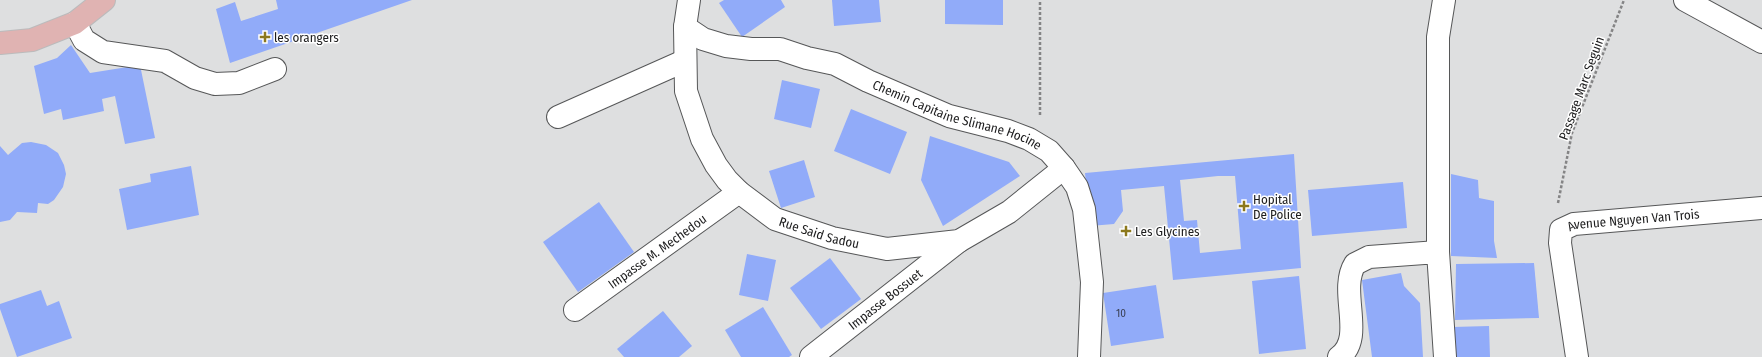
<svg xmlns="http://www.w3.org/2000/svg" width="1762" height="357" viewBox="0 0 1762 357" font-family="'Fira Sans Condensed',sans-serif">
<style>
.building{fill:#91abf9;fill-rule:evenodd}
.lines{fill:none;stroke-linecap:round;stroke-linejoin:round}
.minor-casing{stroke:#565758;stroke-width:24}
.major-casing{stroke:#bbbbbc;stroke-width:24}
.path{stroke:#848485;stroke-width:2.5;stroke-dasharray:3 2;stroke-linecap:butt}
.minor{stroke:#fff;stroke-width:22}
.major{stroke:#e0b3b2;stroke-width:22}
.poi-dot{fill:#8c781c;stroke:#fff;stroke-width:1.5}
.labels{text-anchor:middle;stroke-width:3;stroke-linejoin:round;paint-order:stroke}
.number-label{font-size:11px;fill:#3a4055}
.poi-label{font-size:13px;fill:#1d1d1e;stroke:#fff;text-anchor:start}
.street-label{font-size:13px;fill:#1d1d1e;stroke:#fff}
</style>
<rect width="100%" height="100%" fill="#dedfe0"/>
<g class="building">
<polygon points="276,0 412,0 230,63 216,9 235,2 241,21 278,9"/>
<polygon points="724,0 781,0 785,7 742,37 719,3"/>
<polygon points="832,0 879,0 881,22 834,26"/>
<polygon points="945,0 1003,0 1003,25 945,24"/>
<polygon points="71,45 90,73 140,65 155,138 125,144 115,96 102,99 104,111 63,120 61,109 44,114 34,66 57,58"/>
<polygon points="782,80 820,89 811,128 774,119"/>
<polygon points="851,109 907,132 890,174 834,151"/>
<polygon points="930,136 1009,162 1020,176 943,226 921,180"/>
<polygon points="31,142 46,145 58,153 64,165 66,174 63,187 54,200 48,204 38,203 37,213 17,212 10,220 0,222 0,146 8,155 22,143"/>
<path d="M1294 154 1301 268 1173 280 1164 186 1121 190 1123 211 1114 224 1090 226 1085 173ZM1218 176H1235L1241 249 1200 253 1197 220 1184 221 1180 180Z"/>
<polygon points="804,160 815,197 781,208 769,171"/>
<polygon points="191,166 199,215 127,230 119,189 151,182 150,174"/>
<polygon points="1451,174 1478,180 1479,198 1494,201 1494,241 1497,258 1451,256"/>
<polygon points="1403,182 1407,228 1312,236 1308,190"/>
<polygon points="599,202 634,252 578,292 543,242"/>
<polygon points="747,254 776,260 768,301 739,295"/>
<polygon points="830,258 861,299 821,329 790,288"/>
<polygon points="1534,263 1539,318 1455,320 1456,264"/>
<polygon points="1401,273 1404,286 1420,303 1423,357 1372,357 1362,280"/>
<polygon points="1299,276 1306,349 1259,354 1252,281"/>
<polygon points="1156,285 1164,338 1111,346 1103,293"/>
<polygon points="41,290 47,306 59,301 72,338 17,357 0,309 0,304"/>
<polygon points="763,307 792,355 789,357 741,357 725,330"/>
<polygon points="663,311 692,346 679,357 624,357 617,349"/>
<polygon points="1489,326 1490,357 1453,357 1452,327"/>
</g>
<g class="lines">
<g class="minor-casing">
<g id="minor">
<path id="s1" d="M689 0 685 27 703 39 726 46 751 49H780L807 58 835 64 868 81 949 116 1008 131 1029 139 1049 151 1064 168 1077 187 1084 209 1092 282 1089 357"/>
<polyline points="1685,0 1762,42"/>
<polyline points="75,23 84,40 103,52 165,61 195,78 215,84 239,83 275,69"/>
<path id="s2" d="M685 27 686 91 702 139 716 165 727 180 739 192 775 219 832 238 887 249 959 241 1009 212 1064 168"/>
<polyline points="558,117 684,61"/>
<polyline points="1438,252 1438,37 1444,0"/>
<path id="s3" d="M575 310 739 192"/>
<path id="s4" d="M811 357 959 241"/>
<path d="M1339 357C1366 338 1338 291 1355 264L1369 257 1438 252 1445 357"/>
<path id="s5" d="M1577 357 1560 243 1561 230 1574 224 1762 208"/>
</g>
</g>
<g class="major-casing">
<polyline id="major" points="0,43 32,40 75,23 104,0"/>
</g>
<g class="path">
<polyline points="1040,115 1040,0"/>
<polyline points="1558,203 1572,133 1624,0"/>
</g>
<use href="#minor" class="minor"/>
<use href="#major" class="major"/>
</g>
<g class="poi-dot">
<path d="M263 31h4v4h4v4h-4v4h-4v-4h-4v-4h4z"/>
<path d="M1242 200h4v4h4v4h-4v4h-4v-4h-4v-4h4z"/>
<path d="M1124 225h4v4h4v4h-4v4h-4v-4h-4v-4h4z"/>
</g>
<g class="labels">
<g class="number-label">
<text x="1121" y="317">10</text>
</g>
<g class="poi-label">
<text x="274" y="42">les orangers</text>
<text x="1253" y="204">Hopital<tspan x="1253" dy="15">De Police</tspan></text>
<text x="1135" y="236">Les Glycines</text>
</g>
<g class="street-label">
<text transform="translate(1581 88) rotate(-70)" y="5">Passage Marc Seguin</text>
<text dy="5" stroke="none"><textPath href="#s1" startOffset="317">Chemin Capitaine Slimane Hocine</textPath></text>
<text dy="5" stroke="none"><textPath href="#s5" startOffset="202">Avenue Nguyen Van Trois</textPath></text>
<text dy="5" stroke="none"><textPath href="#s2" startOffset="271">Rue Said Sadou</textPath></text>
<text dy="5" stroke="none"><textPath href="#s3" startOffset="101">Impasse M. Mechedou</textPath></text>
<text dy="5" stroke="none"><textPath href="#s4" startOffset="94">Impasse Bossuet</textPath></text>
</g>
</g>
</svg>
